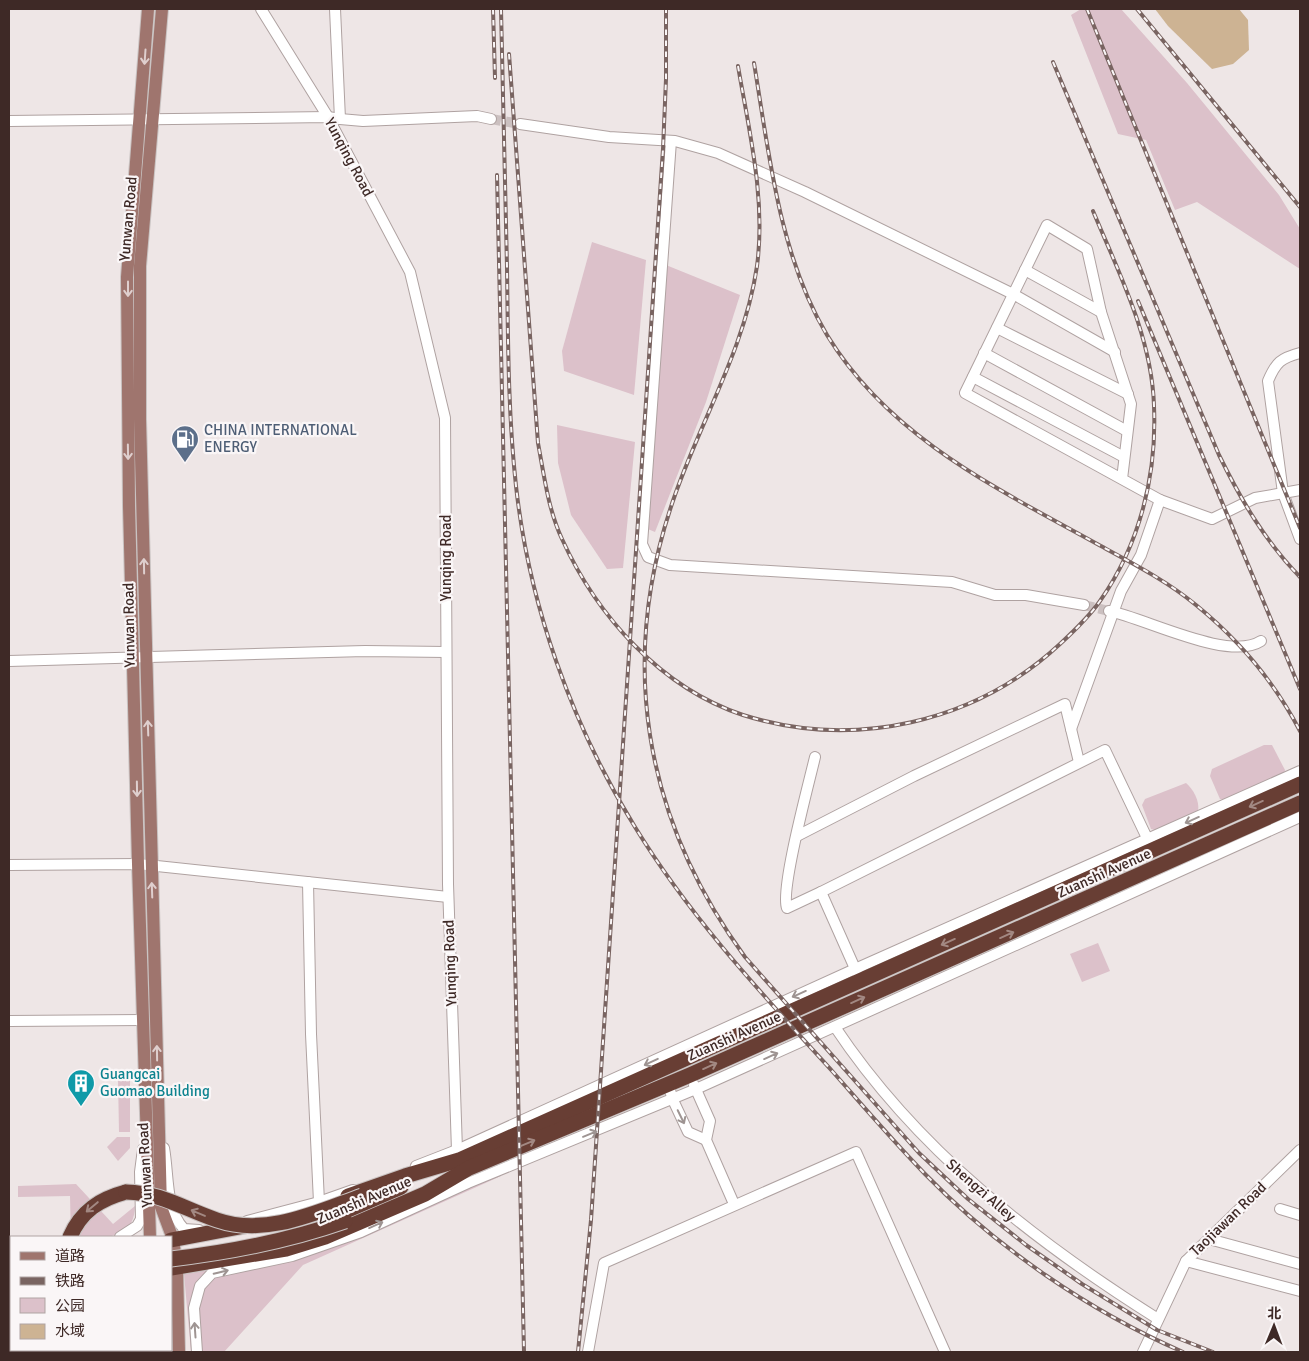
<svg xmlns="http://www.w3.org/2000/svg" width="1309" height="1361" viewBox="0 0 1309 1361" font-family="Signika,'Noto Sans SC',sans-serif">
<style>
.green{fill:#dcc1ca}
.water{fill:#cdb393}
.lines{fill:none;stroke-linecap:round;stroke-linejoin:round}
.minor-tunnel{stroke:#cbc0c0;stroke-width:10;stroke-dasharray:10 5;stroke-linecap:butt}
.minor-casing{stroke:#afa2a1;stroke-width:12}
.major-casing{stroke:#c9c3c2;stroke-width:14}
.highway-casing{stroke:#c9c3c2;stroke-width:17}
.minor{stroke:#fff;stroke-width:10}
.major{stroke:#9f756e;stroke-width:12}
.highway{stroke:#683e34;stroke-width:15}
.rail-casing{stroke:#796461;stroke-width:4}
.rail{stroke:#faf6f7;stroke-width:2;stroke-dasharray:5.5;stroke-linecap:butt}
.highway-bridge-casing{stroke:#c9c3c2;stroke-width:17;stroke-linecap:butt}
.highway-bridge{stroke:#683e34;stroke-width:15}
.oneway{stroke:#dfcfce}
.oneway2{stroke:#a28882}
.oneway3{stroke:#9e9492}
.labels{text-anchor:middle;stroke-width:4.5;stroke-linejoin:round;paint-order:stroke}
.street-label{font-size:15px;fill:#3e2926;stroke:#faf6f7}
.service-label{font-size:15px;fill:#4e5e75;stroke:#faf6f7;text-anchor:start}
.culture-label{font-size:15px;fill:#0d838f;stroke:#faf6f7;text-anchor:start}
</style>
<rect width="100%" height="100%" fill="#eee6e6"/>
<g class="green">
<polygon points="1081,9 1121,9 1187,83 1279,195 1300,229 1300,269 1197,202 1175,210 1146,140 1118,134 1071,15"/>
<polygon points="592,242 646,260 634,395 564,371 562,351"/>
<polygon points="661,263 740,295 706,402 655,532 643,527"/>
<polygon points="557,425 635,442 623,568 607,569 571,515 558,463"/>
<polygon points="1264,745 1272,745 1285,770 1284,774 1225,800 1220,799 1210,776 1212,769"/>
<path d="M1186 783C1193 789 1200 801 1198 811L1155 830 1151 829 1142 805 1145 799Z"/>
<polygon points="1098,943 1110,971 1082,982 1070,954"/>
<polygon points="130,1078 130,1132 119,1132 118,1079"/>
<polygon points="117,1137 130,1137 130,1148 118,1161 107,1147"/>
<polygon points="500,1160 501,1176 303,1265 224,1352 191,1352 184,1274 276,1257"/>
<path d="M76 1184 113 1224 135 1206C134 1244 98 1237 71 1237L70 1196 18 1197V1186Z"/>
<polygon points="9,1292 11,1292 11,1350 143,1350 143,1352 9,1352"/>
</g>
<polygon class="water" points="1155,9 1239,9 1248,20 1249,50 1233,64 1212,69 1168,26"/>
<g class="lines">
<g class="minor-tunnel">
<polyline points="491,119 520,124"/>
<polyline points="1084,605 1109,611"/>
</g>
<g class="minor-casing">
<g id="minor">
<polyline points="261,9 328,117 410,272 445,418 448,884 457,1150"/>
<polyline points="340,119 363,121 477,116 491,119"/>
<polyline points="9,121 328,117 340,119 335,9"/>
<polyline points="520,124 609,137 675,141 718,153 805,192 1013,294 1115,352"/>
<polyline points="671,141 642,544 648,557 670,565 952,582 995,595 1026,595 1084,605"/>
<polyline points="1025,270 1101,312"/>
<polyline points="997,328 1128,394"/>
<polyline points="984,353 1127,431"/>
<path d="M1300 353C1281 358 1276 362 1268 381L1283 493 1300 539"/>
<polyline points="973,377 1124,457"/>
<polyline points="1122,479 1131,404 1101,312 1087,249 1047,225 965,393 1160,500"/>
<path d="M1109 611C1145 618 1229 662 1261 641"/>
<polyline points="9,661 365,651 446,652"/>
<polyline points="1071,729 1121,591 1141,555 1160,500 1212,519 1255,498 1300,490"/>
<path d="M815 757C809 783 780 889 787 908L821 892"/>
<polyline points="797,836 914,776 1065,704 1079,762"/>
<polyline points="9,865 138,864 448,897"/>
<polyline points="308,882 311,1034 319,1202"/>
<polyline points="857,973 821,892 1105,750 1148,840"/>
<polyline points="9,1021 143,1020"/>
<path d="M835 1027C917 1150 1034 1241 1158 1319"/>
<polyline points="668,1084 673,1100 688,1132 706,1140"/>
<polyline points="694,1085 710,1121 706,1140 734,1204"/>
<path d="M164 1148C169 1175 165 1209 184 1229L199 1230"/>
<polyline points="416,1166 457,1150 855,969 1300,771"/>
<polyline points="1280,1209 1300,1215"/>
<polyline points="247,1221 319,1202 353,1190"/>
<polyline points="120,1237 137,1226 141,1219 140,1172 143,1149"/>
<polyline points="1209,1239 1300,1264"/>
<polyline points="1186,1261 1300,1291"/>
<polyline points="9,1279 11,1278"/>
<polyline points="9,1288 11,1288"/>
<polyline points="25,1352 25,1350"/>
<polyline points="120,1352 120,1350"/>
<polyline points="147,1352 147,1350"/>
<polyline points="197,1352 194,1308 200,1286 212,1273 292,1256 361,1232 468,1183 696,1089 1300,817"/>
<polyline points="588,1352 604,1263 856,1152 945,1352"/>
<polyline points="1143,1352 1186,1261 1300,1150"/>
</g>
</g>
<g class="major-casing">
<g id="major">
<polyline points="148,9 127,277 129,506 138,864 150,1237"/>
<polyline points="162,9 140,266 140,419 161,1207 173,1239 177,1268 179,1352"/>
<polyline points="159,1350 159,1352"/>
</g>
</g>
<g class="highway-casing">
<g id="highway">
<polyline points="348,1196 405,1176 459,1160 1300,784"/>
<polyline points="343,1212 401,1187"/>
<path d="M70 1237C81 1211 100 1199 126 1192"/>
<polyline points="171,1240 245,1226"/>
<polyline points="9,1248 11,1248"/>
<polyline points="9,1267 11,1267"/>
<polyline points="171,1268 286,1249 325,1237 425,1194 469,1168 690,1075 1300,803"/>
<polyline points="129,1350 131,1352"/>
</g>
</g>
<use href="#minor" class="minor"/>
<use href="#major" class="major"/>
<use href="#highway" class="highway"/>
<g class="rail-casing">
<g id="rail">
<polyline points="493,9 495,78"/>
<path d="M501 9C503 95 505 181 507 267 508 340 508 413 516 486 529 605 572 725 635 827 690 917 762 994 833 1072 863 1106 893 1141 925 1174 996 1247 1089 1311 1183 1352"/>
<polyline points="1087,9 1300,528"/>
<polyline points="1137,9 1300,207"/>
<path d="M509 54 538 443C544 475 548 509 562 539 597 616 661 688 743 715 854 750 975 723 1060 644 1074 631 1089 617 1100 601 1140 544 1157 475 1154 406 1152 338 1119 273 1093 211"/>
<path d="M1053 62 1219 455C1241 500 1265 541 1300 577"/>
<path d="M754 63C769 153 779 255 827 335 890 438 998 489 1099 545 1132 563 1167 581 1196 605 1239 640 1275 683 1300 731"/>
<path d="M738 66C749 131 766 199 757 266 745 348 702 418 675 495 617 659 643 817 745 957L919 1153 968 1199 1026 1245 1082 1284 1157 1330 1213 1352"/>
<polyline points="497,175 524,1352"/>
<polyline points="1138,301 1300,689"/>
<polyline points="578,1352 591,1220 663,149 666,79 666,9"/>
</g>
</g>
<use href="#rail" class="rail"/>
<g class="highway-bridge-casing">
<g id="highway-bridge">
<path d="M126 1192C162 1193 184 1209 217 1220 266 1237 317 1212 362 1196"/>
<path d="M171 1259C231 1252 288 1241 345 1221"/>
</g>
</g>
<use href="#highway-bridge" class="highway-bridge"/>
</g>
<defs><path id="oneway-shaft" d="M-6 0H5M1.5-3L5.5 0L1.5 3" fill="none" stroke-width="1.6" stroke-linecap="round" stroke-linejoin="round" transform="scale(1.25)"/></defs>
<g class="oneway">
<use href="#oneway-shaft" transform="translate(145 57) rotate(94)"/>
<use href="#oneway-shaft" transform="translate(128 289) rotate(90)"/>
<use href="#oneway-shaft" transform="translate(128 452) rotate(89)"/>
<use href="#oneway-shaft" transform="translate(144 566) rotate(-91)"/>
<use href="#oneway-shaft" transform="translate(148 728) rotate(-92)"/>
<use href="#oneway-shaft" transform="translate(137 789) rotate(89)"/>
<use href="#oneway-shaft" transform="translate(152 890) rotate(-92)"/>
<use href="#oneway-shaft" transform="translate(157 1053) rotate(-91)"/>
</g>
<g class="oneway2">
<use href="#oneway-shaft" transform="translate(1256 804) rotate(156)"/>
<use href="#oneway-shaft" transform="translate(1007 935) rotate(-24)"/>
<use href="#oneway-shaft" transform="translate(948 942) rotate(156)"/>
<use href="#oneway-shaft" transform="translate(858 1000) rotate(-24)"/>
<use href="#oneway-shaft" transform="translate(710 1066) rotate(-24)"/>
<use href="#oneway-shaft" transform="translate(528 1143) rotate(-23)"/>
<use href="#oneway-shaft" transform="translate(92 1207) rotate(140)"/>
<use href="#oneway-shaft" transform="translate(198 1213) rotate(-157)"/>
</g>
<g class="oneway3">
<use href="#oneway-shaft" transform="translate(1192 820) rotate(156)"/>
<use href="#oneway-shaft" transform="translate(799 994) rotate(156)"/>
<use href="#oneway-shaft" transform="translate(771 1056) rotate(-24)"/>
<use href="#oneway-shaft" transform="translate(651 1062) rotate(155)"/>
<use href="#oneway-shaft" transform="translate(681 1117) rotate(64)"/>
<use href="#oneway-shaft" transform="translate(590 1134) rotate(-22)"/>
<use href="#oneway-shaft" transform="translate(376 1225) rotate(-24)"/>
<use href="#oneway-shaft" transform="translate(221 1272) rotate(-13)"/>
<use href="#oneway-shaft" transform="translate(195 1330) rotate(-94)"/>
</g>
<defs>
<g id="fuel-pin" transform="scale(1.4375)"><path d="M0 17L-7.5 6A9.5 9.5 0 1 1 7.5 6Z" fill="#5c6f8a" stroke="#faf6f7"/><path d="M-5.5-6h7V0h2V4h1.3V-2.5L3-4.5l.8-.8L6-3V5H2.5V1h-1V6h-7ZM-4.2-4.7v3.2H.2V-4.7Z" fill="#fff"/></g>
<g id="building-pin" transform="scale(1.4375)"><path d="M0 17L-7.5 6A9.5 9.5 0 1 1 7.5 6Z" fill="#0f9aa8" stroke="#faf6f7"/><path d="M-4-6H4V6H1V3H-1V6H-4ZM-2.5-4.3h1.7v1.8h-1.7ZM.8-4.3h1.7v1.8H.8ZM-2.5-1h1.7V.8h-1.7ZM.8-1h1.7V.8H.8Z" fill="#fff"/></g>
</defs>
<g fill-rule="evenodd">
<use href="#fuel-pin" x="185" y="439"/>
<use href="#building-pin" x="81" y="1083"/>
</g>
<g class="labels">
<g class="street-label">
<text transform="translate(349 157) rotate(62)" y="5">Yunqing Road</text>
<text transform="translate(128 219) rotate(-85)" y="5">Yunwan Road</text>
<text transform="translate(446 558) rotate(-90)" y="5">Yunqing Road</text>
<text transform="translate(129 625) rotate(-91)" y="5">Yunwan Road</text>
<text transform="translate(1104 873) rotate(-24)" y="5">Zuanshi Avenue</text>
<text transform="translate(450 963) rotate(-92)" y="5">Yunqing Road</text>
<text transform="translate(734 1036) rotate(-24)" y="5">Zuanshi Avenue</text>
<text transform="translate(145 1165) rotate(-93)" y="5">Yunwan Road</text>
<text transform="translate(981 1190) rotate(41)" y="5">Shengzi Alley</text>
<text transform="translate(364 1200) rotate(-23)" y="5">Zuanshi Avenue</text>
<text transform="translate(1228 1219) rotate(-44)" y="5">Taojiawan Road</text>
</g>
<g class="service-label">
<text x="204" y="435">CHINA INTERNATIONAL<tspan x="204" dy="17">ENERGY</tspan></text>
</g>
<g class="culture-label">
<text x="100" y="1079">Guangcai<tspan x="100" dy="17">Guomao Building</tspan></text>
</g>
</g>
<rect width="1309" height="1361" fill="none" stroke="#3e2926" stroke-width="20"/>
<rect x="10" y="1236" width="162" height="115" fill="#faf6f7" stroke="#afa4a3"/>
<rect x="20" y="1252" width="25" height="8" fill="#9f756e" stroke="#afa4a3"/>
<text x="55" y="1261" font-size="15" fill="#3e2926">道路</text>
<rect x="20" y="1277" width="25" height="8" fill="#796461" stroke="#afa4a3"/>
<text x="55" y="1286" font-size="15" fill="#3e2926">铁路</text>
<rect x="20" y="1298" width="25" height="15" fill="#dcc1ca" stroke="#afa4a3"/>
<text x="55" y="1311" font-size="15" fill="#3e2926">公园</text>
<rect x="20" y="1324" width="25" height="15" fill="#cdb393" stroke="#afa4a3"/>
<text x="55" y="1336" font-size="15" fill="#3e2926">水域</text>
<g transform="translate(1274 1326) rotate(1)" stroke="#faf6f7" stroke-width="4" paint-order="stroke">
<path d="M0-4L9 19L0 12L-9 19Z" fill="#3e2926"/>
<text y="-8" font-size="14" font-weight="bold" text-anchor="middle" fill="#3e2926">北</text>
</g>
</svg>
